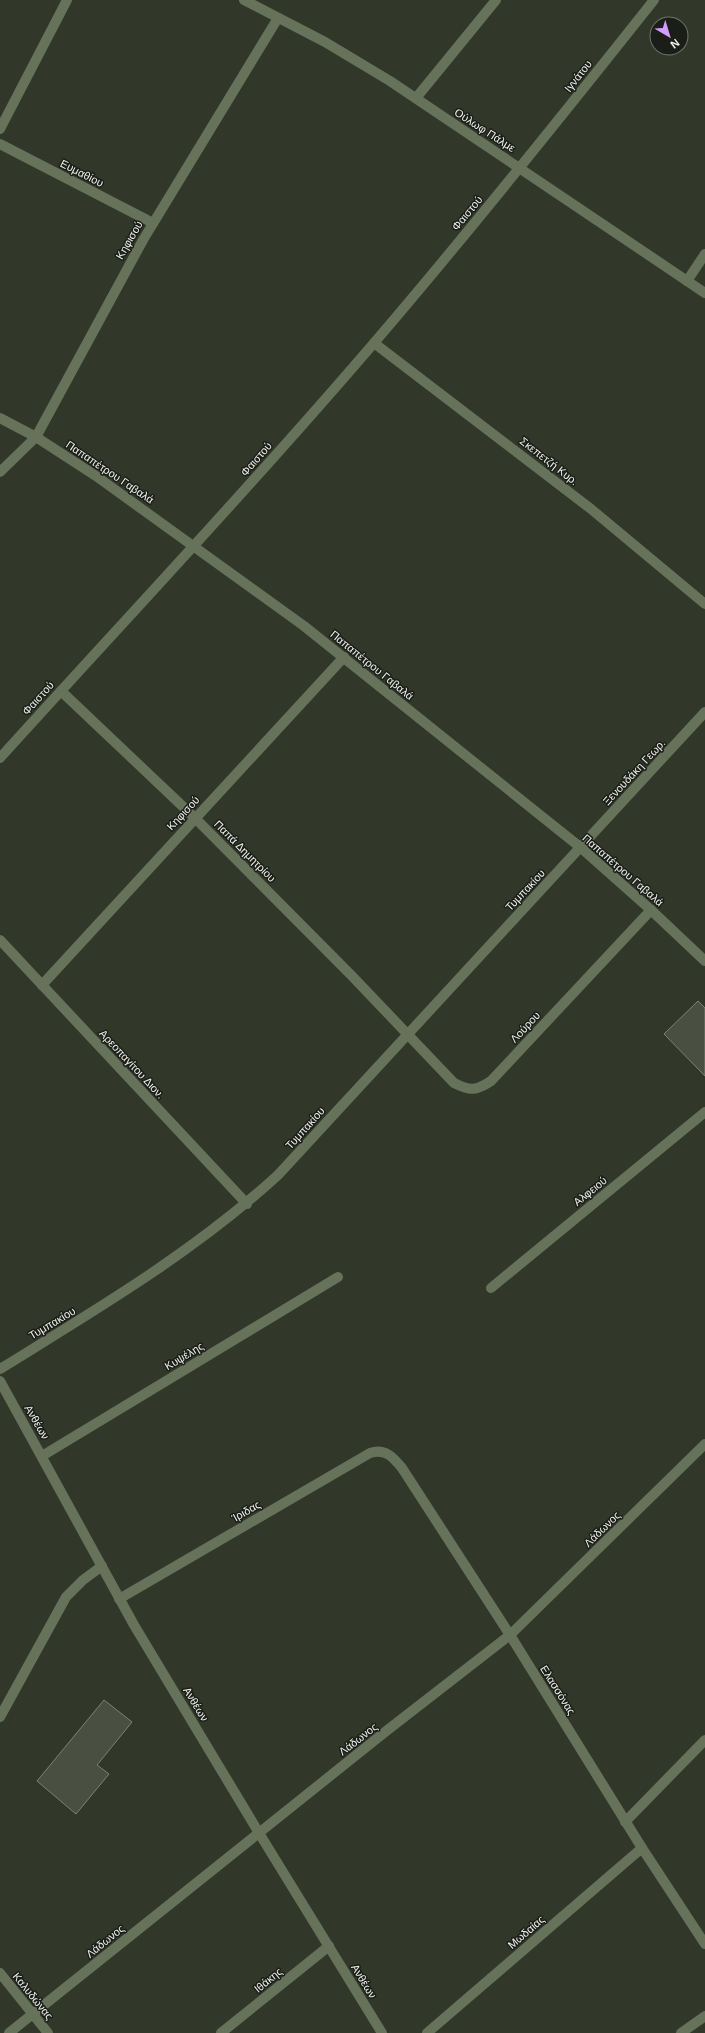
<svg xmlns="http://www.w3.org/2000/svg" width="705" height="2033" viewBox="0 0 705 2033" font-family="Arial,sans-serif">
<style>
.building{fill:#495042;stroke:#7c8374}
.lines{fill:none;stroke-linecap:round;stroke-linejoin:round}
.minor{stroke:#67725b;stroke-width:10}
.tertiary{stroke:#67725b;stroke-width:10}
.labels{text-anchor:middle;stroke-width:3;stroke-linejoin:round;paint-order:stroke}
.street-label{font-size:11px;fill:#eef2ea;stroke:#1b1e18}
</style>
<rect width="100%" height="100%" fill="#31382a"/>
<g class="building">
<polygon points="698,1001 705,1008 705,1076 664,1034"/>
<polygon points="104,1700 132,1722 97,1765 109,1774 76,1814 37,1781"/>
</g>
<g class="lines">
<g class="minor">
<polyline points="416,98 496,0"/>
<polyline points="0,144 153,223"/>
<polyline points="687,281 705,254"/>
<polyline points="374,343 591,509 705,604"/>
<polyline points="0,472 36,437 143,240 278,18"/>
<path d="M61 691 195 818 352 976 454 1083C470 1091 476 1091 491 1081L651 910"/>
<path d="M0 758C125 620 253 484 374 343 470 231 562 116 654 0"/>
<polyline points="0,940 247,1204"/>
<polyline points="42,985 344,657"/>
<polyline points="491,1288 705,1112"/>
<path d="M0 1369C97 1309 194 1252 278 1175L705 712"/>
<polyline points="42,1456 338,1277"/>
<path d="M119 1599 370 1453C385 1448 393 1457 402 1468L510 1635 642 1848 705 1944"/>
<polyline points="0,1717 66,1597 83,1580 102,1566"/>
<polyline points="625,1822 705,1740"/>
<polyline points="0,1973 48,2033"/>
<polyline points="9,2033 385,1732 510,1635 705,1444"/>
<polyline points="221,2033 329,1946"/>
<polyline points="427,2033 642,1848"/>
<polyline points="681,2033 705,2016"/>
</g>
<g class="tertiary">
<polyline points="244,0 325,42 390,81 705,293"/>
<polyline points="0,129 67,0"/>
<polyline points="0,418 36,437 96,476 304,626 580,847 651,910 705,961"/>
<polyline points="0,1381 134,1625 259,1833 382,2033"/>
</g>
</g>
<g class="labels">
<g class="street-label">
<text transform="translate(578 76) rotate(-52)" y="4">Ιγνάτου</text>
<text transform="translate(485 130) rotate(33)" y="4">Ούλωφ Πάλμε</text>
<text transform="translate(82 173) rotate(27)" y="4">Ευμαθίου</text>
<text transform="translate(467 213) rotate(-50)" y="4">Φαιστού</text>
<text transform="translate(129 240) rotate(-60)" y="4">Κηφισού</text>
<text transform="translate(256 459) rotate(-49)" y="4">Φαιστού</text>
<text transform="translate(549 461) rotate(38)" y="4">Σκεπετζή Κυρ.</text>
<text transform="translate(110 472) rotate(34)" y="4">Παπαπέτρου Γαβαλά</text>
<text transform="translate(372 665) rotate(39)" y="4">Παπαπέτρου Γαβαλά</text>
<text transform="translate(38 698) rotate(-48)" y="4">Φαιστού</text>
<text transform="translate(634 772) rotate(-47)" y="4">Ξενουδάκη Γεωρ.</text>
<text transform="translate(183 813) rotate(-47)" y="4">Κηφισού</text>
<text transform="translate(245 851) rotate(45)" y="4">Παπά Δημητρίου</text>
<text transform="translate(623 870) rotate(41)" y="4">Παπαπέτρου Γαβαλά</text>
<text transform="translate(525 890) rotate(-47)" y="4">Τυμπακίου</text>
<text transform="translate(525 1027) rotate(-47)" y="4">Λούρου</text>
<text transform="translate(132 1064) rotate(47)" y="4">Αρεοπαγίτου Διον.</text>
<text transform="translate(305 1128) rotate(-48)" y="4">Τυμπακίου</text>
<text transform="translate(590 1191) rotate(-39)" y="4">Αλφειού</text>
<text transform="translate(52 1323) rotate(-31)" y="4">Τυμπακίου</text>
<text transform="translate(184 1356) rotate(-31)" y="4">Κυψέλης</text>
<text transform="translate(37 1422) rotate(60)" y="4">Ανθέων</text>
<text transform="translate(246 1511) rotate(-30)" y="4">Ίριδας</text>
<text transform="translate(602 1529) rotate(-44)" y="4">Λάδωνος</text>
<text transform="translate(558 1690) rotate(58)" y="4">Ελασσόνας</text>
<text transform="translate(196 1704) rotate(59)" y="4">Ανθέων</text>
<text transform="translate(358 1739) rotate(-38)" y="4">Λάδωνος</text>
<text transform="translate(526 1932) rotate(-41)" y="4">Μωδαίας</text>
<text transform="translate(105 1941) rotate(-39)" y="4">Λάδωνος</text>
<text transform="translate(268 1980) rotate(-39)" y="4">Ιθάκης</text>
<text transform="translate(364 1981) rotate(59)" y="4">Ανθέων</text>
<text transform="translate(33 1996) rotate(51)" y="4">Καλυδώνας</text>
</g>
</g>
<g transform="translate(669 36) rotate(142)"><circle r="19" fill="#1b1e18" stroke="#6f736c"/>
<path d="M0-3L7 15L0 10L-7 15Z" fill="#d29dfd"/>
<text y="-6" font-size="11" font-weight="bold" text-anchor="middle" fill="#eef2ea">N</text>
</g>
</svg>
